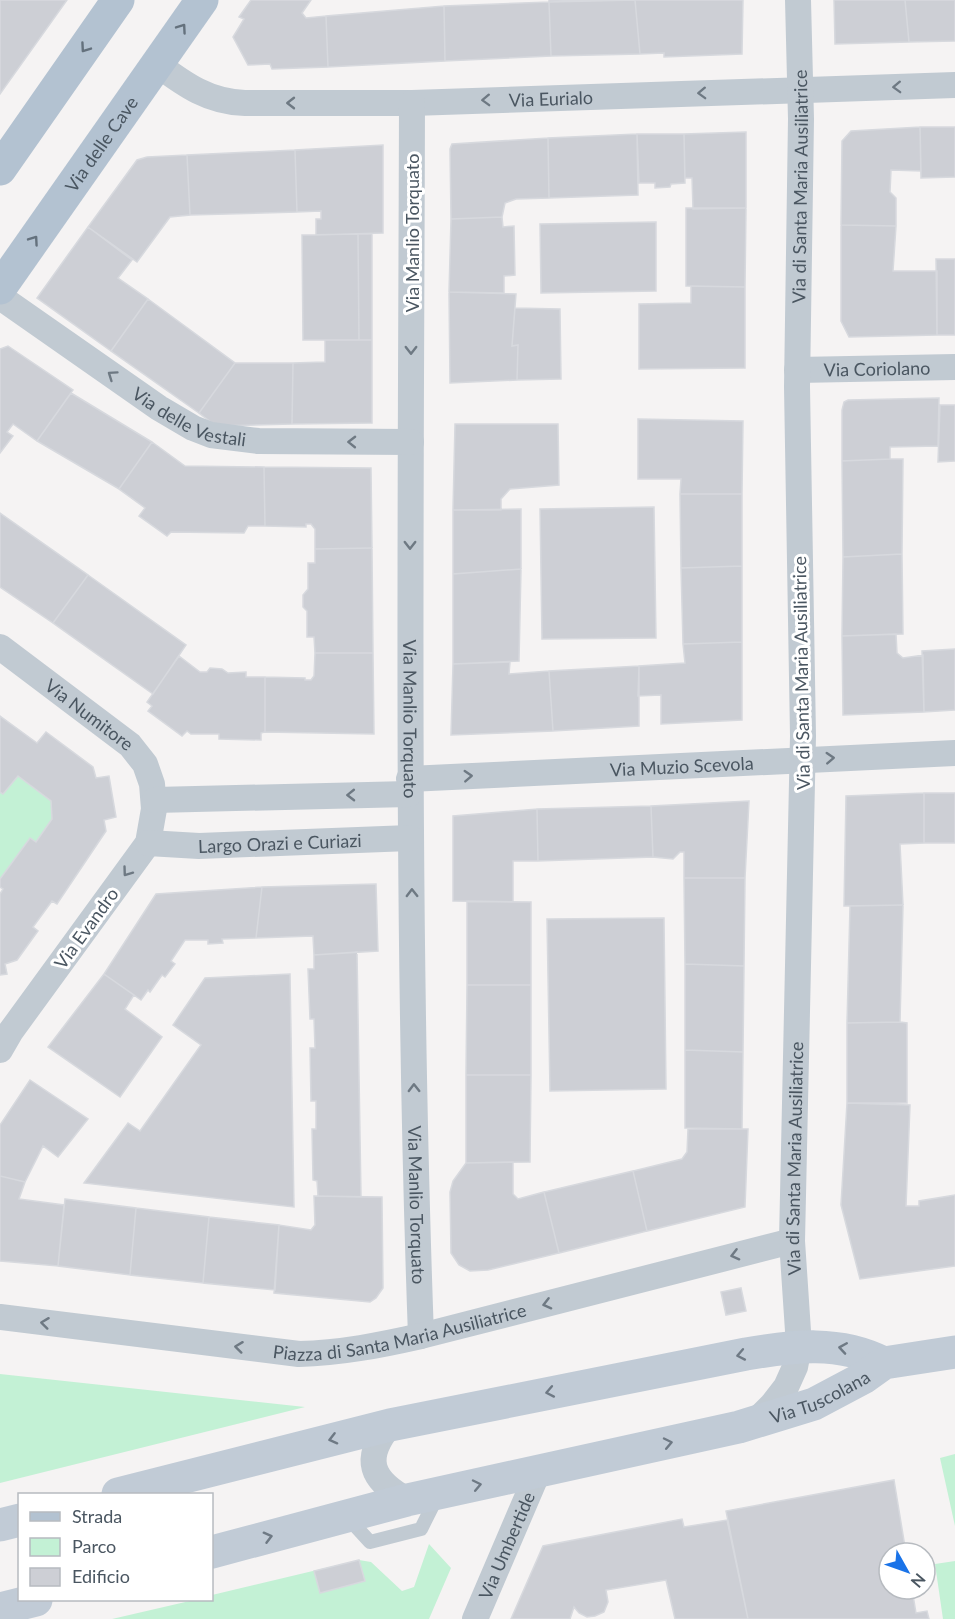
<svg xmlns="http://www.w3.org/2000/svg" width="955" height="1619" viewBox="0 0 955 1619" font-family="Lato,sans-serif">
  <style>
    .green { fill: #c3f1d5 }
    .building { fill: #cdcfd5; stroke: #d7d9de; stroke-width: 1.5 }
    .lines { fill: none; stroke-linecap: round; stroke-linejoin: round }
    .lane { stroke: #c1cad2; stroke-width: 14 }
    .street { stroke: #c1cad2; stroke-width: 26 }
    .secondary { stroke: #c1cbd6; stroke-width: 33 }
    .primary { stroke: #b3c2d1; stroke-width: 33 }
    .oneway { stroke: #64717d }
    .oneway2 { stroke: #6e7983 }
    .oneway3 { stroke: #6e7984 }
    .labels { text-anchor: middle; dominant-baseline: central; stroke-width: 6; stroke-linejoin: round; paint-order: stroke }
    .street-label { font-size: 18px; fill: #4a5661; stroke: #fff }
  </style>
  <rect width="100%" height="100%" fill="#f5f3f3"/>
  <path class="green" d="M18,776L51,801L52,819L36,842L0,879V792L3,794Z
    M0,1374L305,1407L0,1483Z
    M955,1454V1526L940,1458Z
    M429,1544L451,1568L429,1619H112L194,1600H212V1595L359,1560L371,1562L402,1591L414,1587Z
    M955,1561V1619H943L935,1564Z"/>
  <path class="building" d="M0,0H67L0,94Z
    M251,0H311L302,13L306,18L326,16L328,67L272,69L270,64L248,65L233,37L244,19L239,17Z
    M549,0H607L549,2Z
    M635,0L640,54L551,56L549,2Z
    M635,0H743L742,54L664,57V53L640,54Z
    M834,0H905L909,42L835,44Z
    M905,0H955V41L909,42Z
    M549,2L551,56L445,61L444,6Z
    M444,6L445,61L328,67L326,16Z
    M920,127L921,171L891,170L890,192L896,198V226L841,225L842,141L851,131Z
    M920,127H955V177L921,178Z
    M746,132V208L693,209L692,178H685L684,134Z
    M637,134L638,195L549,198L548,138Z
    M637,134H684L685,183L671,184L670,187L655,188V183H639Z
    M548,138L549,198L516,199L505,203L502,217L451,219L450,149L452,144Z
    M383,145V233L316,235V219H321V211L297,212L295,150Z
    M295,150L297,212L190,215L187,155Z
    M187,155L190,215L170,217L137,262L88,227L137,160L147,157Z
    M686,208H746L745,287L686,286Z
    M502,217L503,227L514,226L515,275L504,276V293L449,292L451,219Z
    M656,222V291L541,293L540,224Z
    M841,225L896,226L893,271H937V335L849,337L841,321Z
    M88,227L132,260L118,278L148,299L111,351L37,298Z
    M358,234L359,340H303L302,235Z
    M358,234H372V340H359Z
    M936,259H955V335H937Z
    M691,286L745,287V368L639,369V304L691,303Z
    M449,292L516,294L512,346L518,345L517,380L450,383Z
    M148,299L235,363L199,413L111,351Z
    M515,308L560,309L561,379L517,380L518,345L512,346Z
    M325,340H372V423L292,424L293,363L325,362Z
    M8,346L73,390L37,441L13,424L7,432L13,436L0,453V349Z
    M235,363H293L292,424L216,426L199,413Z
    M71,393L152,442L119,489L37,441Z
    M939,398L938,446L890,447V459L842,461V410L844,402L848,400Z
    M940,405H955V461L938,462Z
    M638,419L743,421L742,494H680L681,479H638Z
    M455,424H558L559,485L510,489L501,499V510H453Z
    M152,442L185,466L264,467L265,526H248L244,533L171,532L167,536L139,516L145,508L119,489Z
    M890,459H903L902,554L843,557L842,461Z
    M264,467L371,468L372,548L315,549V529L311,524H306V527L265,526Z
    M680,494H742V566L681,568Z
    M654,507L656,638L542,639L540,509Z
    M521,509V569L453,574V510Z
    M0,513L88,575L53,623L0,587Z
    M372,548L373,653H315L314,637H307V611L303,607V595L308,589V563H315V549Z
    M902,554L903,634L842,636L843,557Z
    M742,566V642L683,644L681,568Z
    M521,569L519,661L453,664V574Z
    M88,575L186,645L153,694L53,623Z
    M896,634L897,653L903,658L923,655L924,712L843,715L842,636Z
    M742,642V720L661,724V695L638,696L639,666L685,663L683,644Z
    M955,649V710L924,712L922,651Z
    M315,653H373L374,734L265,732V677L305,678V680H311L314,676Z
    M179,656L200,672H207L210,668L222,669L228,673L246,672V677H265V732L261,733V740L219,739V734H191L187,731L182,736L148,711L152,706L147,702Z
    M510,662L509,674L549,671L553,731L451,735L453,664Z
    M639,666V726L553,731L549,671Z
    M0,716L37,743L46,732L93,767L96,778L109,776L116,817L104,820L106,831L57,904L52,901L33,927L38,931L17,960L5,964L7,974L0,975V894L3,889L0,887V879L30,838L36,842L52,819L51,801L18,776L3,794L0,792Z
    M924,793H955V843H924Z
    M924,793V843L900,844L903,905L844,906L846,796Z
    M749,801L745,878H684V852H680L673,859L653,857L651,806Z
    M651,806L653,857L538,861L537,809Z
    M537,809L538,861H513V902L453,901V816Z
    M684,878H745L744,966L685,964Z
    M376,884L378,951L314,955L313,936L256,938L262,887Z
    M262,887L256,938L222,939L223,943L208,944V940H185L171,961L175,964L165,977L162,975L150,992L148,990L141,1000L104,974L156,894Z
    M467,901L531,902V985H467Z
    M903,905L900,1022L847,1023L850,906Z
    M664,918L666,1089L550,1091L547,919Z
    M357,952L361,1197L318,1196L317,1181L313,1180L312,1129H316V1101H311L310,1048H315L314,1019H310L308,969H314V955Z
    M685,964L744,966L743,1052L685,1050Z
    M104,974L134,995L125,1009L162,1037L120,1097L48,1047Z
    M290,974L294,1207L84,1183L128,1123L140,1131L201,1045L173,1025L205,978Z
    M467,985H531V1075H466Z
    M900,1022L907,1023V1103H847V1023Z
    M685,1050L743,1052L742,1129L685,1128Z
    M466,1075H531L530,1162L466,1163Z
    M30,1080L88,1119L58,1157L43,1146L25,1182L0,1176V1125Z
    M847,1103L910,1105L906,1206H919V1201L955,1195V1266L860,1279L841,1205Z
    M688,1129H748L745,1207L647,1231L633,1171L682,1159L687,1152Z
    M513,1162V1194L518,1199L544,1192L559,1253L488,1270L470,1271L459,1265L451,1253L450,1192L453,1181L466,1163Z
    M633,1171L647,1231L559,1253L544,1192Z
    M0,1176L25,1182L19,1199L64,1205L58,1266L0,1261Z
    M314,1196L382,1197L383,1288L376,1298L370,1302L274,1293L279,1225L311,1230L315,1225Z
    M65,1199L136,1208L130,1275L58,1266Z
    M136,1208L209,1217L203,1283L130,1275Z
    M209,1217L279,1225L275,1290L203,1283Z
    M741,1288L746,1311L726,1315L721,1292Z
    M894,1480L906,1553H889V1589H912L916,1613L927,1611L929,1619H748L726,1511Z
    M682,1519L684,1527L727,1520L748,1619H675L666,1580L606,1590L608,1602L604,1612L595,1616L587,1617L579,1613L574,1607L570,1619H511L543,1546Z
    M359,1560L365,1581L320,1593L314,1571Z"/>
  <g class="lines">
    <path class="lane" d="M348,1518L370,1542L421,1529L437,1497"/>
    <g class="street">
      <path id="s1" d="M157,64C185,85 209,102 245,103H412L955,85"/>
      <path id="s2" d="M412,103C411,514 406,925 421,1336"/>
      <path id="s3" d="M0,297L159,408L193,428L211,435L258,441L411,442"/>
      <path id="s4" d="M797,370L955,367"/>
      <path id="s5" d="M0,647L130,745L145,764L152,784L154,809L148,843L11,1031L0,1050"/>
      <path id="s6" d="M409,779L955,753"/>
      <path d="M155,800L409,794"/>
      <path id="s7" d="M148,843L199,846L410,838"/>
      <path id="s8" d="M0,1317L299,1354C341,1353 381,1345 421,1336L792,1241"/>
      <path id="s9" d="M755,1422L772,1405L786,1387L795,1367L799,1346L792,1241L803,736L797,387L801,119L798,0"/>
      <path d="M390,1425C362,1459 371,1480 407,1500"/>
      <path id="s10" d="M475,1619L538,1472"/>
    </g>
    <g class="secondary">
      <path d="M118,1494L390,1425L746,1354C793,1346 839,1340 884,1363"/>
      <path d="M0,1525L20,1520"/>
      <path id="s11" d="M212,1552L407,1500L739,1427L814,1404L863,1378L884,1363L955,1352"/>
      <path d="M0,1609L36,1600"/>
    </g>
    <g class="primary">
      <path d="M0,169L118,0"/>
      <path id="s12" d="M0,288L202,0"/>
    </g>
  </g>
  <defs><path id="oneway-chevron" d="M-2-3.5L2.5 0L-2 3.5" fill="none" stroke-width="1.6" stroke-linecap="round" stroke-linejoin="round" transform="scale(1.5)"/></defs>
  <g class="oneway">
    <use href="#oneway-chevron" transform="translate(182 28) rotate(-55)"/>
    <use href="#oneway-chevron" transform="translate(85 48) rotate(125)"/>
    <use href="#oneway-chevron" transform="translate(34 240) rotate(-55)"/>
  </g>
  <g class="oneway2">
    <use href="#oneway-chevron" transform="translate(897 87) rotate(178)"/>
    <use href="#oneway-chevron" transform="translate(702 93) rotate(178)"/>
    <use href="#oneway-chevron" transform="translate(486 100) rotate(178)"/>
    <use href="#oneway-chevron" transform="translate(291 103) rotate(-180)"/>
    <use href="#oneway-chevron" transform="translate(411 350) rotate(90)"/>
    <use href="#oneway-chevron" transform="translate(112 375) rotate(-145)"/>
    <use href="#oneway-chevron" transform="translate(352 442) rotate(-179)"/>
    <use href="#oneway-chevron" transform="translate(410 545) rotate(90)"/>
    <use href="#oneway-chevron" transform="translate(830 758) rotate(-3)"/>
    <use href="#oneway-chevron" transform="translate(468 776) rotate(-3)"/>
    <use href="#oneway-chevron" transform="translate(351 795) rotate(179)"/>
    <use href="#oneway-chevron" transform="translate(127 872) rotate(126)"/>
    <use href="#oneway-chevron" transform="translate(412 893) rotate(-91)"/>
    <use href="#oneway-chevron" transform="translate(414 1088) rotate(-91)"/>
    <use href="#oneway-chevron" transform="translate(735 1255) rotate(166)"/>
    <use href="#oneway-chevron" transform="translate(547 1304) rotate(166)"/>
    <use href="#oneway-chevron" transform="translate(45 1323) rotate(-173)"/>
    <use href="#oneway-chevron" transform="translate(239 1347) rotate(-173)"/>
  </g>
  <g class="oneway3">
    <use href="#oneway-chevron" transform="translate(843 1348) rotate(-171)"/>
    <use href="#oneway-chevron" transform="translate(741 1355) rotate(169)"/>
    <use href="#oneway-chevron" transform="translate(550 1392) rotate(169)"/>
    <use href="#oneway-chevron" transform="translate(333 1439) rotate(166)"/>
    <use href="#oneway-chevron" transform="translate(668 1443) rotate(-12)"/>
    <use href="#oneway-chevron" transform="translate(477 1485) rotate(-12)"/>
    <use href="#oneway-chevron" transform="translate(268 1537) rotate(-15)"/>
  </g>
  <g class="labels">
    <g class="street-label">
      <text stroke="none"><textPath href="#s1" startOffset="404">Via Eurialo</textPath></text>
      <text stroke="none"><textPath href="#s12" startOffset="176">Via delle Cave</textPath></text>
      <text stroke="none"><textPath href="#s9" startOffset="1250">Via di Santa Maria Ausiliatrice</textPath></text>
      <text transform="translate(412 233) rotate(-90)">Via Manlio Torquato</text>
      <text stroke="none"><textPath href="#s4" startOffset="80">Via Coriolano</textPath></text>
      <text stroke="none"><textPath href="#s3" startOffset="226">Via delle Vestali</textPath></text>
      <text transform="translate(801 673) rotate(-91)">Via di Santa Maria Ausiliatrice</text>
      <text stroke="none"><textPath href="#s5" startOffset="112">Via Numitore</textPath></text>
      <text stroke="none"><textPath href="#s2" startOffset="616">Via Manlio Torquato</textPath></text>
      <text stroke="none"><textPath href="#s6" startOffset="273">Via Muzio Scevola</textPath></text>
      <text stroke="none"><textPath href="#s7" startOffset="132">Largo Orazi e Curiazi</textPath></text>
      <text transform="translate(86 928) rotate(-54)">Via Evandro</text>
      <text stroke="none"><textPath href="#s9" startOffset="278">Via di Santa Maria Ausiliatrice</textPath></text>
      <text stroke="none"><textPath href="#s2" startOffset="1102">Via Manlio Torquato</textPath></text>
      <text stroke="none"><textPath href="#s8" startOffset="404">Piazza di Santa Maria Ausiliatrice</textPath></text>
      <text stroke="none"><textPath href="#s11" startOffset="628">Via Tuscolana</textPath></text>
      <text stroke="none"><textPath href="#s10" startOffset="80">Via Umbertide</textPath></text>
    </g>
  </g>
  <rect x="18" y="1493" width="195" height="108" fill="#ffffff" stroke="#b7bbc0" stroke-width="1.5"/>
  <rect x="30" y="1512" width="30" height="9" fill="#b3c2d1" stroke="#b7bbc0" stroke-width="1.5"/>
  <text x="72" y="1523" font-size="18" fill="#4a5661">Strada</text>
  <rect x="30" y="1538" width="30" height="18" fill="#c3f1d5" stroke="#b7bbc0" stroke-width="1.5"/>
  <text x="72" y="1553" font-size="18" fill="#4a5661">Parco</text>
  <rect x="30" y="1568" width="30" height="18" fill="#cdcfd5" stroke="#b7bbc0" stroke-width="1.5"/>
  <text x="72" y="1583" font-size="18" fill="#4a5661">Edificio</text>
  <g transform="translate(907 1571) rotate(130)"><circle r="28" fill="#ffffff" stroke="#b7bbc0" stroke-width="1.5"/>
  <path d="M0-4.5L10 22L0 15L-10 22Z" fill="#1a73e8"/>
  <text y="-9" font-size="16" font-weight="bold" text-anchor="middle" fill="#4a5661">N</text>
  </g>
</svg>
